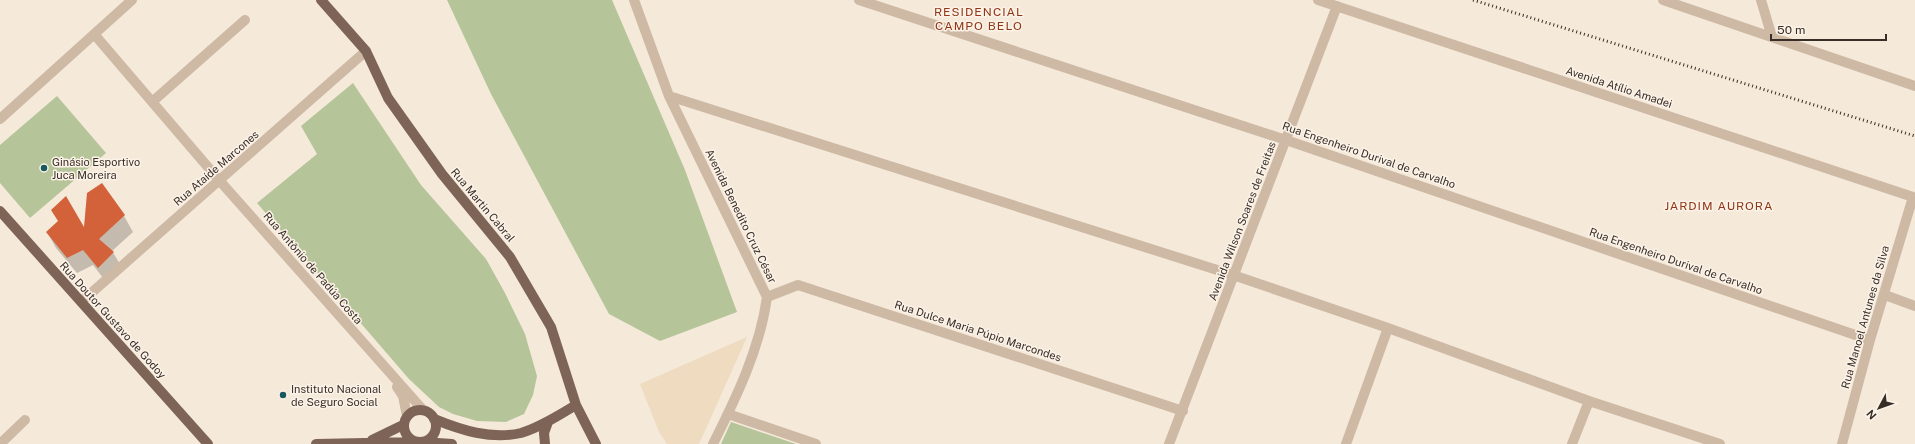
<svg xmlns="http://www.w3.org/2000/svg" width="1915" height="444" viewBox="0 0 1915 444" font-family="'Public Sans',sans-serif">
  <style>
    .green { fill: #b5c599 }
    .plaza { fill: #eedbc0 }
    .shadow { fill: #0003 }
    .building { fill: #d3623a }
    .lines { fill: none; stroke-linecap: round; stroke-linejoin: round }
    .minor { stroke: #ceb9a5; stroke-width: 10 }
    .major { stroke: #7d6456; stroke-width: 10 }
    .rail { stroke: #392d27; stroke-width: 3; stroke-dasharray: 1 3; stroke-linecap: butt }
    .poi-dot { fill: #18595f; stroke: #fcf3e8; stroke-width: 1.5 }
    .labels { text-anchor: middle; dominant-baseline: central; stroke-width: 3; stroke-linejoin: round; paint-order: stroke }
    .street-label { font-size: 11px; fill: #392d27; stroke: #fcf3e8 }
    .poi-label { font-size: 11px; fill: #392d27; stroke: #fcf3e8; text-anchor: start }
    .neighbourhood-label { font-size: 12px; letter-spacing: 1px; fill: #913717; stroke: #fcf3e8 }
  </style>
  <rect width="100%" height="100%" fill="#f5e9da"/>
  <path class="green" d="M447,0H612L685,170L737,312L660,341L609,314L491,94Z
    M353,83L421,185L486,259L505,293L525,334L537,376L533,395L524,414L506,422L477,421L453,414L439,407L409,379L257,203L317,154L301,126Z
    M57,96L106,153L30,218L0,183V145Z
    M731,422L796,444H721Z"/>
  <path class="plaza" d="M747,337L699,444H667L659,432L640,384Z"/>
  <path class="shadow" d="M124,216L133,232L112,251L123,269L107,283L93,265L77,273L56,248L47,232L59,221L85,230Z"/>
  <path class="building" d="M102,183L125,215L99,239L114,252L98,268L83,250L67,258L46,232L58,221L51,210L66,196L84,227L87,193Z"/>
  <g class="lines">
    <path class="minor" d="M634,0L669,96L767,297C760,349 736,398 713,444
      M859,0L1286,140L1870,340
      M1318,0L1913,197L1870,340L1842,444
      M1663,0L1915,86
      M1761,0L1772,37
      M94,34L219,180L423,410
      M669,96L1233,275L1388,328L1589,401L1720,444
      M152,102L245,20
      M0,119L132,0
      M1885,295L1915,306
      M767,297L798,285L1183,411
      M81,302L366,51
      M397,387L403,396L407,416
      M728,414L816,444
      M0,444L25,420
      M1169,444L1337,6
      M1346,444L1388,328
      M1572,444L1589,401"/>
    <path class="major" d="M321,0L366,51L388,98L442,174L510,257L551,327L576,405L596,444
      M0,211L208,444
      M404 426a16 16 0 1 1 32 0a16 16 0 1 1-32 0Z
      M434,419C461,430 491,440 521,433C541,427 559,415 576,405
      M372,440L403,425
      M423,442L452,444
      M316,444L415,442
      M545,444L544,433L548,422"/>
    <path class="rail" d="M1473,0L1915,136"/>
  </g>
  <g class="poi-dot">
    <circle cx="44" cy="168" r="4"/>
    <circle cx="283" cy="395" r="4"/>
  </g>
  <g class="labels">
    <g class="street-label">
      <text transform="translate(1619 87) rotate(18)">Avenida Atílio Amadei</text>
      <text transform="translate(1369 155) rotate(19)">Rua Engenheiro Durival de Carvalho</text>
      <text transform="translate(216 168) rotate(-41)">Rua Ataíde Marcones</text>
      <text transform="translate(483 205) rotate(50)">Rua Martin Cabral</text>
      <text transform="translate(741 216) rotate(64)">Avenida Benedito Cruz César</text>
      <text transform="translate(1242 221) rotate(-69)">Avenida Wilson Soares de Freitas</text>
      <text transform="translate(1676 261) rotate(19)">Rua Engenheiro Durival de Carvalho</text>
      <text transform="translate(313 268) rotate(49)">Rua Antônio de Padúa Costa</text>
      <text transform="translate(1865 317) rotate(-74)">Rua Manoel Antunes da Silva</text>
      <text transform="translate(113 320) rotate(48)">Rua Doutor Gustavo de Godoy</text>
      <text transform="translate(978 331) rotate(18)">Rua Dulce Maria Púpio Marcondes</text>
    </g>
    <g class="poi-label">
      <text x="52" y="162">Ginásio Esportivo<tspan x="52" dy="13">Juca Moreira</tspan></text>
      <text x="291" y="389">Instituto Nacional<tspan x="291" dy="13">de Seguro Social</tspan></text>
    </g>
    <g class="neighbourhood-label">
      <text x="979" y="12">RESIDENCIAL<tspan x="979" dy="14">CAMPO BELO</tspan></text>
      <text x="1719" y="206">JARDIM AURORA</text>
    </g>
  </g>
  <g transform="translate(1879 408) rotate(229)" stroke="#fcf3e8" stroke-width="3" paint-order="stroke">
  <path d="M0-3L7 15L0 10L-7 15Z" fill="#392d27"/>
  <text y="-6" font-size="11" font-weight="bold" text-anchor="middle" fill="#392d27">N</text>
  </g>
  <path d="M1771 34v6h115v-6" fill="none" stroke="#392d27" stroke-width="2"/>
  <text x="1777" y="34" font-size="12" fill="#392d27" stroke="#fcf3e8" stroke-width="3" paint-order="stroke">50 m</text>
</svg>
